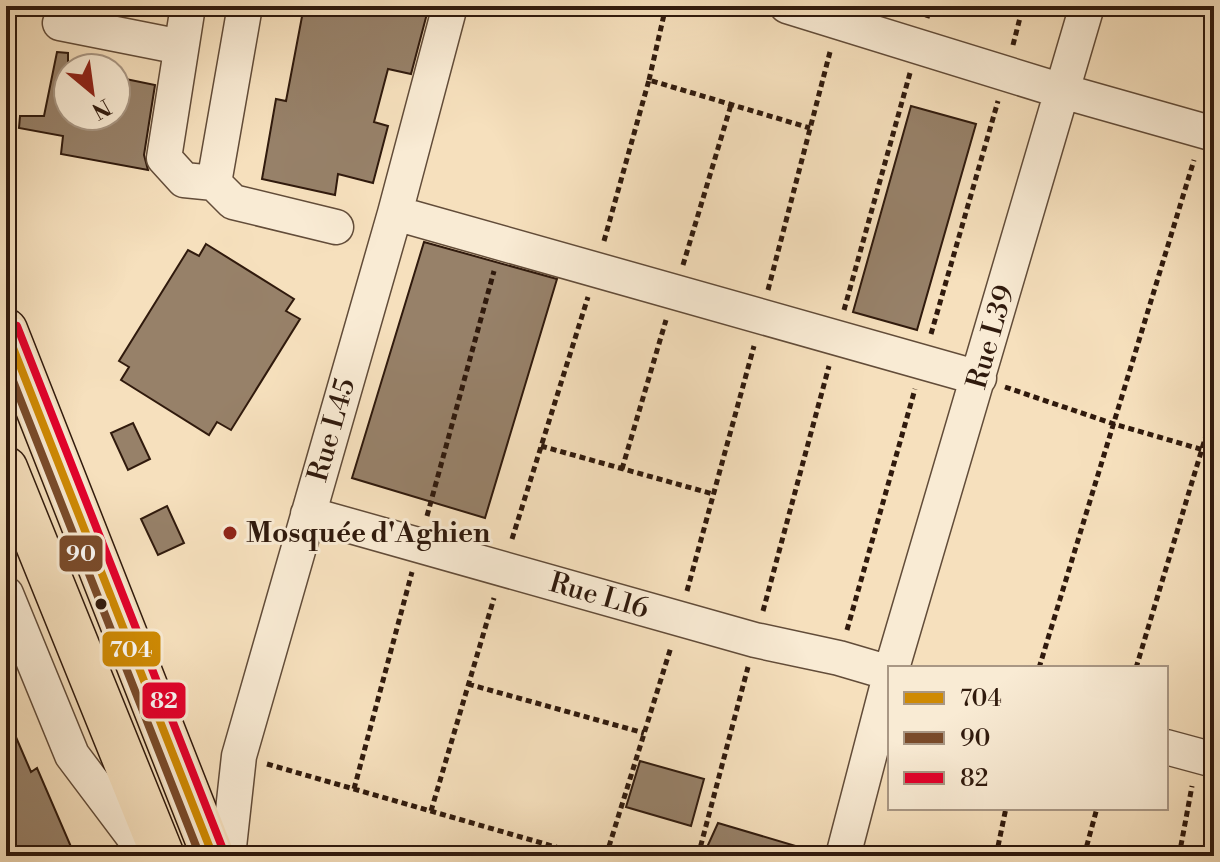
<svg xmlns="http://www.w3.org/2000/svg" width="1220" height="862" viewBox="0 0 1220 862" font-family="'Libre Bodoni',serif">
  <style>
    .building { fill: #978169; stroke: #301a0d; stroke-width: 2 }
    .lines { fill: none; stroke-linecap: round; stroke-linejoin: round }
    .minor-casing { stroke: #624c39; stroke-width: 37 }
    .major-casing { stroke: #301a0d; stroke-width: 45 }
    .path { stroke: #301a0d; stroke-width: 5; stroke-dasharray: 6 4; stroke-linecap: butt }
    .minor { stroke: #f9ebd4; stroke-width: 34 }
    .major { stroke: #f6e0bd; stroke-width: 42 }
    .bus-1-casing { stroke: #f9ebd4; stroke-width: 14 }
    .bus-2-casing { stroke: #f9ebd4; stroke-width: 14 }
    .bus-3-casing { stroke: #f9ebd4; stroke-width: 14 }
    .bus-1 { stroke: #cf8a03; stroke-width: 8 }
    .bus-2 { stroke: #7a4b2a; stroke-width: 8 }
    .bus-3 { stroke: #e4002b; stroke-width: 8 }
    .poi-dot { fill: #8f2418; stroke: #f9ebd4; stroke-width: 3 }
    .bus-dot { fill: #301a0d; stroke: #f9ebd4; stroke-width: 3 }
    .labels { text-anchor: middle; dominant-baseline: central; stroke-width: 6; stroke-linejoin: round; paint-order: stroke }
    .street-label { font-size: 28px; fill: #301a0d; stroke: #f9ebd4 }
    .poi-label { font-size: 28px; font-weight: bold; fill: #301a0d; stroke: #f9ebd4; text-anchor: start }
    .line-badge { stroke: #f9ebd4; stroke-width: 3 }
    .badge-label { font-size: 22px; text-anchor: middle; font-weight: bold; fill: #fff }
  </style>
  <rect width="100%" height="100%" fill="#f6e0bd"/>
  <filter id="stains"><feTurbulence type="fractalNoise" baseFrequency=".0025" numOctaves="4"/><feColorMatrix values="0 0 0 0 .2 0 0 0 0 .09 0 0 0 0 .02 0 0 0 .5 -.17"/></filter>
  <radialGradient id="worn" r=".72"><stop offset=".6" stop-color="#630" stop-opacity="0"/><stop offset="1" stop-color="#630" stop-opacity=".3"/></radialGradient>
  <path class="building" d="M304,6H429L411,74L388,69L374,122L388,126L373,183L338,174L335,195L262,179L276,99L286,101Z
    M57,52L68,53V116H116V77L155,85L144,155L148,170L61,154L63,136L19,128L20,116H44Z
    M911,106L976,124L917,330L853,312Z
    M424,242L557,279L485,518L352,478Z
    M206,244L294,299L286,311L300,319L231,430L217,422L209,435L121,380L129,367L119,361L188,250L199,256Z
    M133,423L150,459L128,470L111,433Z
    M167,506L184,543L158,555L141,519Z
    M6,714L31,772L37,768L75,856H6Z
    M640,761L704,779L691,826L626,807Z
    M718,823L809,850L808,856H703Z"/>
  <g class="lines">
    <defs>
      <path id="minor" d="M188,6L164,158L184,180L214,183
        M245,6L214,183L233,202L336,227
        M787,6L1062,91L1214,134
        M60,23L181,47
        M395,213L979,378
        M308,514L755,640L839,658L890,673
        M6,594L72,755L148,856
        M892,668L1087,6
        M1166,747L1214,760
        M228,856L239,756L395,213L450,6
        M843,856L890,676"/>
      <path id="major" d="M6,330L213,856
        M6,468L163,856"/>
    </defs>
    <use href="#minor" class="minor-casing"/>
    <use href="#major" class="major-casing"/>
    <path class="path" d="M927,18L931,6
      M1013,45L1023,6
      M649,80L666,6
      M604,241L649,80L810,128
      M683,265L731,105
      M768,290L830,52
      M844,310L910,73
      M931,334L998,101
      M1005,387L1114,424L1214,453
      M541,446L713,494
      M622,469L666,320
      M427,516L494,271
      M512,539L588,297
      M687,591L754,346
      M763,611L829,366
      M847,630L915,389
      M1039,668L1194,160
      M1136,668L1214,409
      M468,684L644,733
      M1206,726L1214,700
      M267,764L587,856
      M354,789L412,572
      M431,811L494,598
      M606,856L671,647
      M698,856L748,667
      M996,856L1006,808
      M1084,856L1097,808
      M1179,856L1192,786"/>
    <use href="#minor" class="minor"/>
    <use href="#major" class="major"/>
    <defs>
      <path id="bus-1" d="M6,330L213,856"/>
      <path id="bus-2" d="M6,363L200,856"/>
      <path id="bus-3" d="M17,326L224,852"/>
    </defs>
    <use href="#bus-1" class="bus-1-casing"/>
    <use href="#bus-2" class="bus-2-casing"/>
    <use href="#bus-3" class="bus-3-casing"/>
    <use href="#bus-1" class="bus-1"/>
    <use href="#bus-2" class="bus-2"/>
    <use href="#bus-3" class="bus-3"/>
  </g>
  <circle class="poi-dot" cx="230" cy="533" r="8"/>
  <circle class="bus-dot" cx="101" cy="604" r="7"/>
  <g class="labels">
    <g class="street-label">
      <text transform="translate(991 337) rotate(-74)">Rue L39</text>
      <text transform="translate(332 430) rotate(-74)">Rue L45</text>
      <text transform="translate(599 596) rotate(16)">Rue L16</text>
    </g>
    <g class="poi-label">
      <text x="246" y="533">Mosquée d'Aghien</text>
    </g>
  </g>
  <g class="line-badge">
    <rect x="58" y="534" width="46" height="39" rx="8" fill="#7a4b2a"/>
    <rect x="101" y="630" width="61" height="38" rx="8" fill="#cf8a03"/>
    <rect x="141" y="681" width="46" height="39" rx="8" fill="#e4002b"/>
  </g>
  <g class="badge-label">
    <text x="81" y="561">90</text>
    <text x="131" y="657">704</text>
    <text x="164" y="708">82</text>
  </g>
  <rect width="1220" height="862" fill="none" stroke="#f6e0bd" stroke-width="32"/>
  <rect x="8" y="8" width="1204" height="846" fill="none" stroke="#301a0d" stroke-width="4"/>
  <rect x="16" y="16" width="1188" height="830" fill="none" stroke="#301a0d" stroke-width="2"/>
  <rect x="888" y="666" width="280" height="144" fill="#f9ebd4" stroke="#a99784" stroke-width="2"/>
  <rect x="904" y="692" width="40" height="12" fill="#cf8a03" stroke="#a99784" stroke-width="2"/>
  <text x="960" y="706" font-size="24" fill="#301a0d">704</text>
  <rect x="904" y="732" width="40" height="12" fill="#7a4b2a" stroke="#a99784" stroke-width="2"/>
  <text x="960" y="746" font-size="24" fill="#301a0d">90</text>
  <rect x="904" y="772" width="40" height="12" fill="#e4002b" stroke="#a99784" stroke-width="2"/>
  <text x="960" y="786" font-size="24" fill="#301a0d">82</text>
  <g transform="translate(92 92) rotate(151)"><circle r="38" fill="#f9ebd4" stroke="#a99784" stroke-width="2"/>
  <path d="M0-6L14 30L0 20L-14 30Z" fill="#8f2418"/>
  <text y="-12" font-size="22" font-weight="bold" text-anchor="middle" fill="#301a0d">N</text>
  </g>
  <rect width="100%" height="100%" filter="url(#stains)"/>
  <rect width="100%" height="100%" fill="url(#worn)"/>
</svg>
